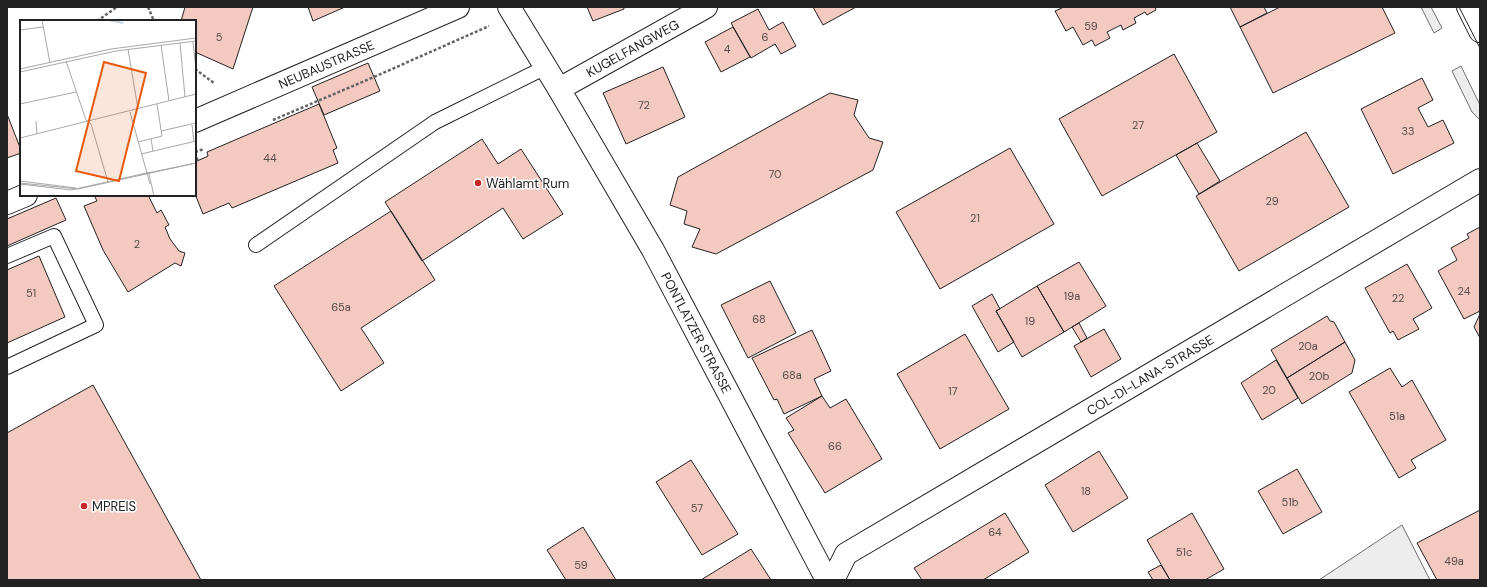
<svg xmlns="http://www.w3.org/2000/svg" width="1487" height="587" viewBox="0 0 1487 587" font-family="'DM Sans',sans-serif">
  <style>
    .parking { fill: #ededed; stroke: #6f6f6f }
    .building { fill: #f3c9c0; stroke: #222 }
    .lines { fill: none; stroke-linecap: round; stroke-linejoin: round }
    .lane-casing { stroke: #222; stroke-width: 16 }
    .street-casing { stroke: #222; stroke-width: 24 }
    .secondary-casing { stroke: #222; stroke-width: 24 }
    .path { stroke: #646464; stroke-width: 2.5; stroke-dasharray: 3 2; stroke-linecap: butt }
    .lane { stroke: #fff; stroke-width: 14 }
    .street { stroke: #fff; stroke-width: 22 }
    .secondary { stroke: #fff; stroke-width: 22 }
    .tram { stroke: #222; stroke-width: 1 }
    .poi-dot { fill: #c62828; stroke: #fff; stroke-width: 1.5 }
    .labels { text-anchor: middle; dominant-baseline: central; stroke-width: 3; stroke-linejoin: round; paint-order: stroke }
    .number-label { font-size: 11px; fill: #564c4a }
    .street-label { font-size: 13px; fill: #222; stroke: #fff }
    .poi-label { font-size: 13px; fill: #222; stroke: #fff; text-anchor: start }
    .inset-river { fill: none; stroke: #c7d3dd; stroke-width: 2 }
    .inset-road { fill: none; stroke: #a7a7a7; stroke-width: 1 }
    .view { fill: #e8590c; fill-opacity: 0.15; stroke: #e8590c; stroke-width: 2 }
    .inset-edge { fill: none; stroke: #222; stroke-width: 2 }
  </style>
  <rect width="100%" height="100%" fill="#fff"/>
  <path class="parking" d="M1421,7H1431L1442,28L1434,33Z
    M1461,66L1480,105V120L1472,112L1452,71Z
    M1402,525L1430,580H1319Z"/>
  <path class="building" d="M185,7H253L233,69L195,52V21H181Z
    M308,7H345L313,21Z
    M587,7H624V9L593,21Z
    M813,7H856L823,25Z
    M1061,7H1155L1156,10L1147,15L1145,12L1134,18L1136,23L1123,30L1121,25L1107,32L1110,38L1095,46L1092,40L1083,45L1073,27L1066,31L1055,11L1062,8Z
    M1230,7H1264L1267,13L1240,27Z
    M1280,7H1382L1395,33L1273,93L1240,27Z
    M758,9L769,30L783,22L796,46L781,54L775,44L751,58L731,23Z
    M733,27L750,57L721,72L705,42Z
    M1174,54L1217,132L1102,196L1059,119Z
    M368,63L380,91L324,115L312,87Z
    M663,67L685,117L626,144L603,93Z
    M1422,78L1433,100L1418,108L1428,127L1443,120L1454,143L1393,174L1361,109Z
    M830,93L858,100L854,115L869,138L883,142L873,170L716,254L692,247L700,229L684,224L687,211L670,205L678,177Z
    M319,104L337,148L333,150L338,163L232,208L229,203L203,214L195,194V162L208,156L207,152Z
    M7,114L21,150V153L7,158Z
    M1306,132L1349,207L1239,271L1196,196Z
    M482,139L498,164L521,149L563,214L523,239L503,208L422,261L385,202Z
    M1197,143L1220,181L1199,194L1176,155Z
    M1010,148L1054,224L940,289L896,212Z
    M100,195H148L157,213L161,210L169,225L165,227L170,239L179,251L185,253L181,266L175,263L128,292L103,250L84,206L97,201L95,197Z
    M56,198L66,220L7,246V219Z
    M391,211L435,280L361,328L384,363L341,391L274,286Z
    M1480,227V311L1464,319L1438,271L1457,260L1451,248L1469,238L1467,234Z
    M39,256L65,317L7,343V270Z
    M1079,262L1106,306L1064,332L1037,286Z
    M1407,264L1432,308L1413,319L1419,329L1398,340L1393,331L1390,333L1365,288Z
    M770,281L796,333L748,358L721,305Z
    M1037,286L1064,332L1022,357L996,311Z
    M992,294L1000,309L996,311L1014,342L998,352L972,306Z
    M1480,314V338L1474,327Z
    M1327,316L1330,321L1334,322L1345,342L1287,378L1271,350Z
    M1079,323L1087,338L1081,342L1072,327Z
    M1104,329L1121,359L1091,377L1074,346Z
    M812,330L831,371L814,379L822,396L784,414L777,399L774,400L752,358Z
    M965,334L1009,409L940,449L897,374Z
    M1345,342L1355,360L1352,373L1302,404L1287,378Z
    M1276,360L1298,398L1262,420L1241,383Z
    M1390,368L1402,387L1412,380L1446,440L1411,460L1416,468L1399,478L1349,392Z
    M93,385L201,580H7V433Z
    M822,396L830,408L846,399L882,459L825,493L788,433L794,430L786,418Z
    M1099,451L1128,498L1073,532L1045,485Z
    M691,460L738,534L702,555L656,482Z
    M1297,469L1322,512L1283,534L1258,491Z
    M1480,510V580H1437L1417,543Z
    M1005,513L1029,552L983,580H922L914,568Z
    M1192,513L1224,569L1205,580H1170L1147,540Z
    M583,527L616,580H566L547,550Z
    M751,549L771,580H701Z
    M1161,565L1170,580H1153L1148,572Z"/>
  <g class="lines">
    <defs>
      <path id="lane" d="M256,245L435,122L546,67
        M7,256L54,236L96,325L7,367"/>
      <g id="street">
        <path id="s1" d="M509,7L559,89L653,250L827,580"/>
        <path id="s2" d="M559,89L706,7"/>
        <path id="s3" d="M195,121L458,7"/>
        <path d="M7,203L26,195"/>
        <path id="s4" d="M833,580L846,554L1480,180"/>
      </g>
      <path id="secondary" d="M1468,7L1480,31"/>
    </defs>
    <use href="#lane" class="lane-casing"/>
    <use href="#street" class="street-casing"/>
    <use href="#secondary" class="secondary-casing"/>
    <path class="path" d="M148,7L154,21
      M97,21L117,7
      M195,69L214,83
      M273,120L374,77L489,26
      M195,152L204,149
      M195,153L198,161"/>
    <use href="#lane" class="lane"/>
    <use href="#street" class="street"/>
    <use href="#secondary" class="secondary"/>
    <path class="tram" d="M1459,7L1480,48
      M1479,7L1480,8"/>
  </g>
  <g class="poi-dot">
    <circle cx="478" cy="183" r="4"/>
    <circle cx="84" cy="506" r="4"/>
  </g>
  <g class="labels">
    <g class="number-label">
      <text x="1091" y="26">59</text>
      <text x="219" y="37">5</text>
      <text x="765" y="37">6</text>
      <text x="727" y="49">4</text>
      <text x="644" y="105">72</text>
      <text x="1138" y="125">27</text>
      <text x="1408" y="131">33</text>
      <text x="270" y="158">44</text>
      <text x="775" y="174">70</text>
      <text x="1272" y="201">29</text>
      <text x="975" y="218">21</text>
      <text x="137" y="244">2</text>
      <text x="1464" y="291">24</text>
      <text x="31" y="293">51</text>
      <text x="1072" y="296">19a</text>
      <text x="1398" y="298">22</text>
      <text x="341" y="307">65a</text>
      <text x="759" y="319">68</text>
      <text x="1030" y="321">19</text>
      <text x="1308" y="346">20a</text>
      <text x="792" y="375">68a</text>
      <text x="1319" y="376">20b</text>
      <text x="1269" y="390">20</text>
      <text x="953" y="391">17</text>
      <text x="1397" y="416">51a</text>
      <text x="835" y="446">66</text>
      <text x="1086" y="491">18</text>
      <text x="1290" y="502">51b</text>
      <text x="697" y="508">57</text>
      <text x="995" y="532">64</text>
      <text x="1184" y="552">51c</text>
      <text x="1454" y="561">49a</text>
      <text x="581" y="565">59</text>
    </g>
    <g class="street-label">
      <text stroke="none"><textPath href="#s2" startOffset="84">KUGELFANGWEG</textPath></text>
      <text stroke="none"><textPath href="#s3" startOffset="143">NEUBAUSTRASSE</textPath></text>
      <text stroke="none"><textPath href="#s1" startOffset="376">PONTLATZER STRASSE</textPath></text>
      <text stroke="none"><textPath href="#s4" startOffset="382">COL-DI-LANA-STRASSE</textPath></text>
    </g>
    <g class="poi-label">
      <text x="486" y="183">Wählamt Rum</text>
      <text x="92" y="506">MPREIS</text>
    </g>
  </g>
  <g transform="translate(20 20)">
    <rect width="176" height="176" fill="#fff"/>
    <path class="inset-river" d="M88,0L103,3"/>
    <path class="inset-road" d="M22,0L30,43M0,10L23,7M173,22L176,49M160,23L165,77M141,25L149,81M108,29L118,89M46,41L66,100L71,104L88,162M0,49L91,29L176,18M0,52L96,31L176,21M0,84L56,72M110,92L130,164M16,101L17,114M172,105L174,122M141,111L176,103M0,118L176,74M131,119L133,131M118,122L142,116L137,84M121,134L176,121M129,154L134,176M118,155L176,143M0,161L56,168M0,163L58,169L176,143M0,164L51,170L131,152"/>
    <path class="view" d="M84,42L126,53L99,161L56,151Z"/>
    <rect width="176" height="176" class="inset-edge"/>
  </g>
  <rect width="1487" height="587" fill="none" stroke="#222222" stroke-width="16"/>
</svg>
